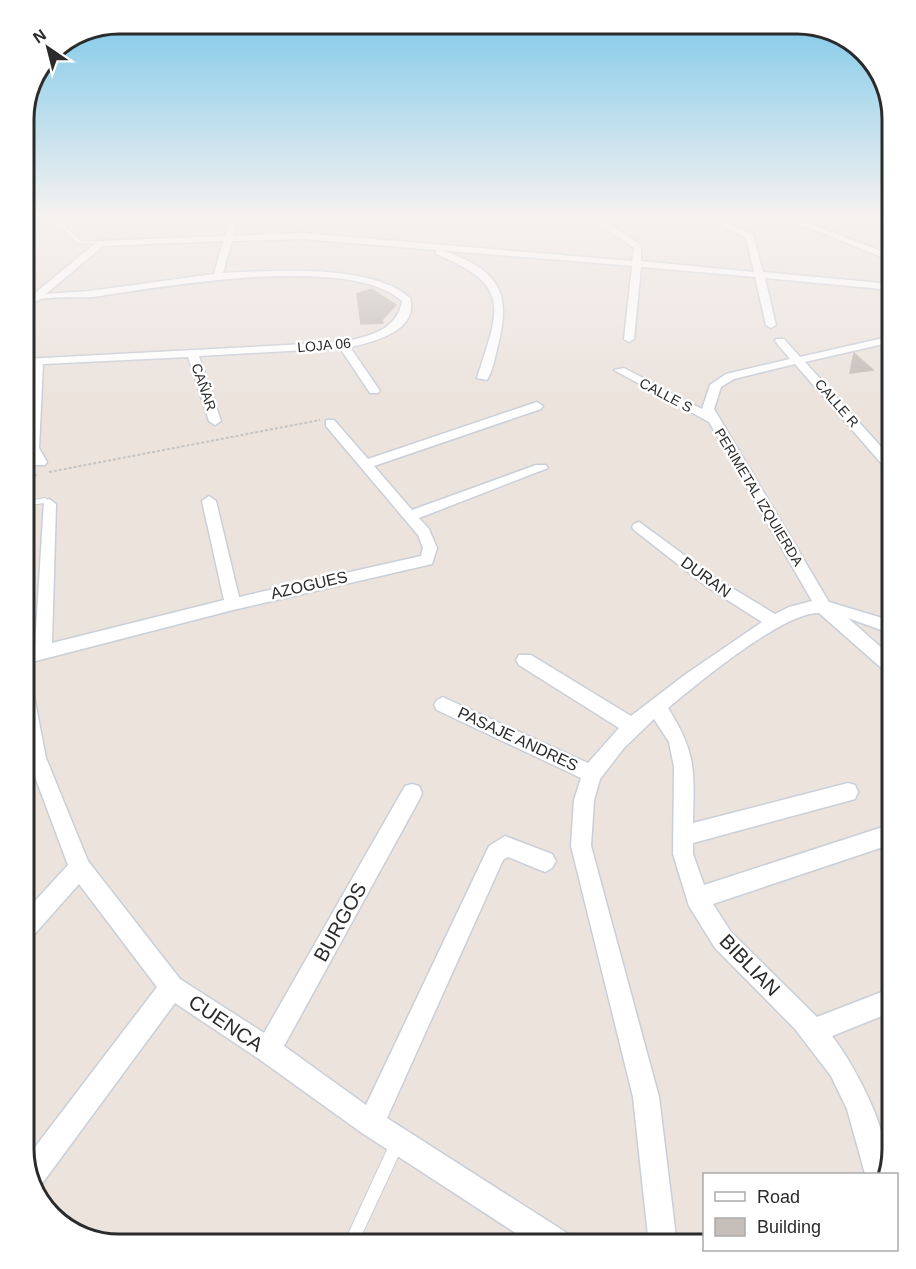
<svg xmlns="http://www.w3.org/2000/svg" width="916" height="1269" viewBox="0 0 916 1269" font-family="Arial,sans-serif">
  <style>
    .building { fill: #c5beb9; stroke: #c8beb7; stroke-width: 1.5 }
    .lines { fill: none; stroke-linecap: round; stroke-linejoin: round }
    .service-casing { stroke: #c9cfd8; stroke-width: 2 }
    .minor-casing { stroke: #c9cfd8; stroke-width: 3 }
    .path { stroke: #c4c4c4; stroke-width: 2; stroke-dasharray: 3 2; stroke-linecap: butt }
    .service { fill: #fff; fill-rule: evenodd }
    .minor { fill: #fff; fill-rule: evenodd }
    .labels { text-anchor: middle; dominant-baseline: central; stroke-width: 5; stroke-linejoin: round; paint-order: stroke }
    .far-street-label { font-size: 14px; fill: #2b2b2b; stroke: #fff }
    .street-label { font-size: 16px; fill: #2b2b2b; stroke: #fff }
    .near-street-label { font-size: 20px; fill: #2b2b2b; stroke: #fff }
    .rim { fill: none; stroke: #2b2b2b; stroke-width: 3 }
  </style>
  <rect width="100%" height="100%" fill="#ece3dd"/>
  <path class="building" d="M371,289L396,305L382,320L383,323L361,324L357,294Z
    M854,353L873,370L850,373Z"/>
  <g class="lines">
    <defs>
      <path id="service" d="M51,217H55L81,241L101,242L103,243L101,244L78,243Z
        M45,498L51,502V506H47L44,503L24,506V502Z
        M397,1137L402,1139L404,1144L357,1245H343L392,1139Z"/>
      <path id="minor" d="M230,217H238L233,236L303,233L632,261L634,248L589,217H599L641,245V261L754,272L746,238L706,217H716L753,235L763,272L892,284V290L765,278L776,325L771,328L766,325L755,277L641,267L634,339L629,342L624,339L632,266L303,239L232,241L223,273C274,271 371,263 410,298C419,331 373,342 350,347L380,391L378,393H370L340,348L199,356L221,421L215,425L209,421L188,357L43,364L39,448L47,462L45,465H35L27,448L32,365H24V359L343,342C369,336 397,331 402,301C349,253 162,287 93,297C81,298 47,296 39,300C33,302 30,308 24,310L28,294L35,293L98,241L225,236ZM223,241L214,274L89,291L46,294L103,246Z
        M781,217H792L892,255V261Z
        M436,250C445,249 457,256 466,260C506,279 508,306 498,345C495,357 493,370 487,380L477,378C499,308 513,286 436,254Z
        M892,336V342L805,362L892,459V471L887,470L795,364L734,379L721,387L714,409L829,602L892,621V634L848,618L892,657V674L886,672L819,613C783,612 697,684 668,708C697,754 694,771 693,823L848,783L855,785L858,792L855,799L848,801L693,843V854L704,885L892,824V844L713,904L731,932L817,1017L892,988V1012L832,1036C854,1064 895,1139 885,1174H865L847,1109L831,1076L795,1029L715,948L689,906L673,854L674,767L669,742L654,719L624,748L600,779L594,800L591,846L659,1097L677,1245H649L633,1097L571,846L574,800L581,778L437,710L434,705L437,700L443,697L449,700L588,763L619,728L519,665L516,660L519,655H531L631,716L686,674L762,622L707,587L634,530L632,527L634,524L639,522L717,579L775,614L789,607L812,601L709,422L614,370L624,368L702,409L710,385L726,374L790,359L775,341L776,339H784L800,357Z
        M537,402L543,406L541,409L374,466L412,510L536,465H546L548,468L419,518L429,529L437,548L432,564L233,610L24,664V650L35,647L44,501L49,499L56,504L52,643L224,600L202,501L209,496L216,501L239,597L421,556L423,548L418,535L326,426V420H334L368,459Z
        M24,684L30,686L33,691L46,758L88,861L180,979L264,1033L405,786L412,784L419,786L422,793L419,800L284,1046L366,1105L489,846L505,836L552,854L556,861L552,868L545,872L508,857L503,860L387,1118L570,1235L574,1245H534L362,1133L259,1059L175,1003L41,1185L34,1187L26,1159L157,987L79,884L32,937L24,940V913L68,865L28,758L24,739Z"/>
    </defs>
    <use href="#service" class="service-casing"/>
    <use href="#minor" class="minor-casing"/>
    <path class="path" d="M49,472L320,420
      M24,478L37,475"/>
    <use href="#service" class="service"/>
    <use href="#minor" class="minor"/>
  </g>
  <linearGradient id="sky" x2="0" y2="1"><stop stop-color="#79c7e9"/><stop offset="0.55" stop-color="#f6f2f0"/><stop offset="1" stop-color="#f6f2f0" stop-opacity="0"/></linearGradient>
  <rect width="916" height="395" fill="url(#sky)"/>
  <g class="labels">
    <g class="far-street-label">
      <text transform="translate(324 345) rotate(-5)">LOJA 06</text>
      <text transform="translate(204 387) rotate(71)">CAÑAR</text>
      <text transform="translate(666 395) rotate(28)">CALLE S</text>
      <text transform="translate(837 403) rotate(49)">CALLE R</text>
      <text transform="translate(759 497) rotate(59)">PERIMETAL IZQUIERDA</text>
    </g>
    <g class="street-label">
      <text transform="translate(706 577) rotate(36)">DURAN</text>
      <text transform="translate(309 585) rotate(-13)">AZOGUES</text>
      <text transform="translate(518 739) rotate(25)">PASAJE ANDRES</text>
    </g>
    <g class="near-street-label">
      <text transform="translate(340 922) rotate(-61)">BURGOS</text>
      <text transform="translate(750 965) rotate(46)">BIBLIAN</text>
      <text transform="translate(226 1023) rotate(34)">CUENCA</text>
    </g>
  </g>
  <path d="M0 0H916V1269H0ZM119 34H797A85 85 0 0 1 882 119V1149A85 85 0 0 1 797 1234H119A85 85 0 0 1 34 1149V119A85 85 0 0 1 119 34Z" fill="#fff" fill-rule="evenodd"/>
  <path class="rim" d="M119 34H797A85 85 0 0 1 882 119V1149A85 85 0 0 1 797 1234H119A85 85 0 0 1 34 1149V119A85 85 0 0 1 119 34Z"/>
  <rect x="703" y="1173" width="195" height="78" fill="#ffffff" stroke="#aaaaaa" stroke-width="1.5"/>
  <rect x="715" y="1192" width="30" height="9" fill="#ffffff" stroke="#aaaaaa" stroke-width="1.5"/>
  <text x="757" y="1203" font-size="18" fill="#2b2b2b">Road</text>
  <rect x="715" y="1218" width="30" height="18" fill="#c5beb9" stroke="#aaaaaa" stroke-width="1.5"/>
  <text x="757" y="1233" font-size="18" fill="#2b2b2b">Building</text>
  <g transform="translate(48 48) rotate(325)" stroke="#ffffff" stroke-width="4.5" paint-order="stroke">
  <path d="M0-4.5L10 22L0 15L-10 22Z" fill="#2b2b2b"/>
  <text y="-9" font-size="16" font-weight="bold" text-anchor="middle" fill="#2b2b2b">N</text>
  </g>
</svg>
